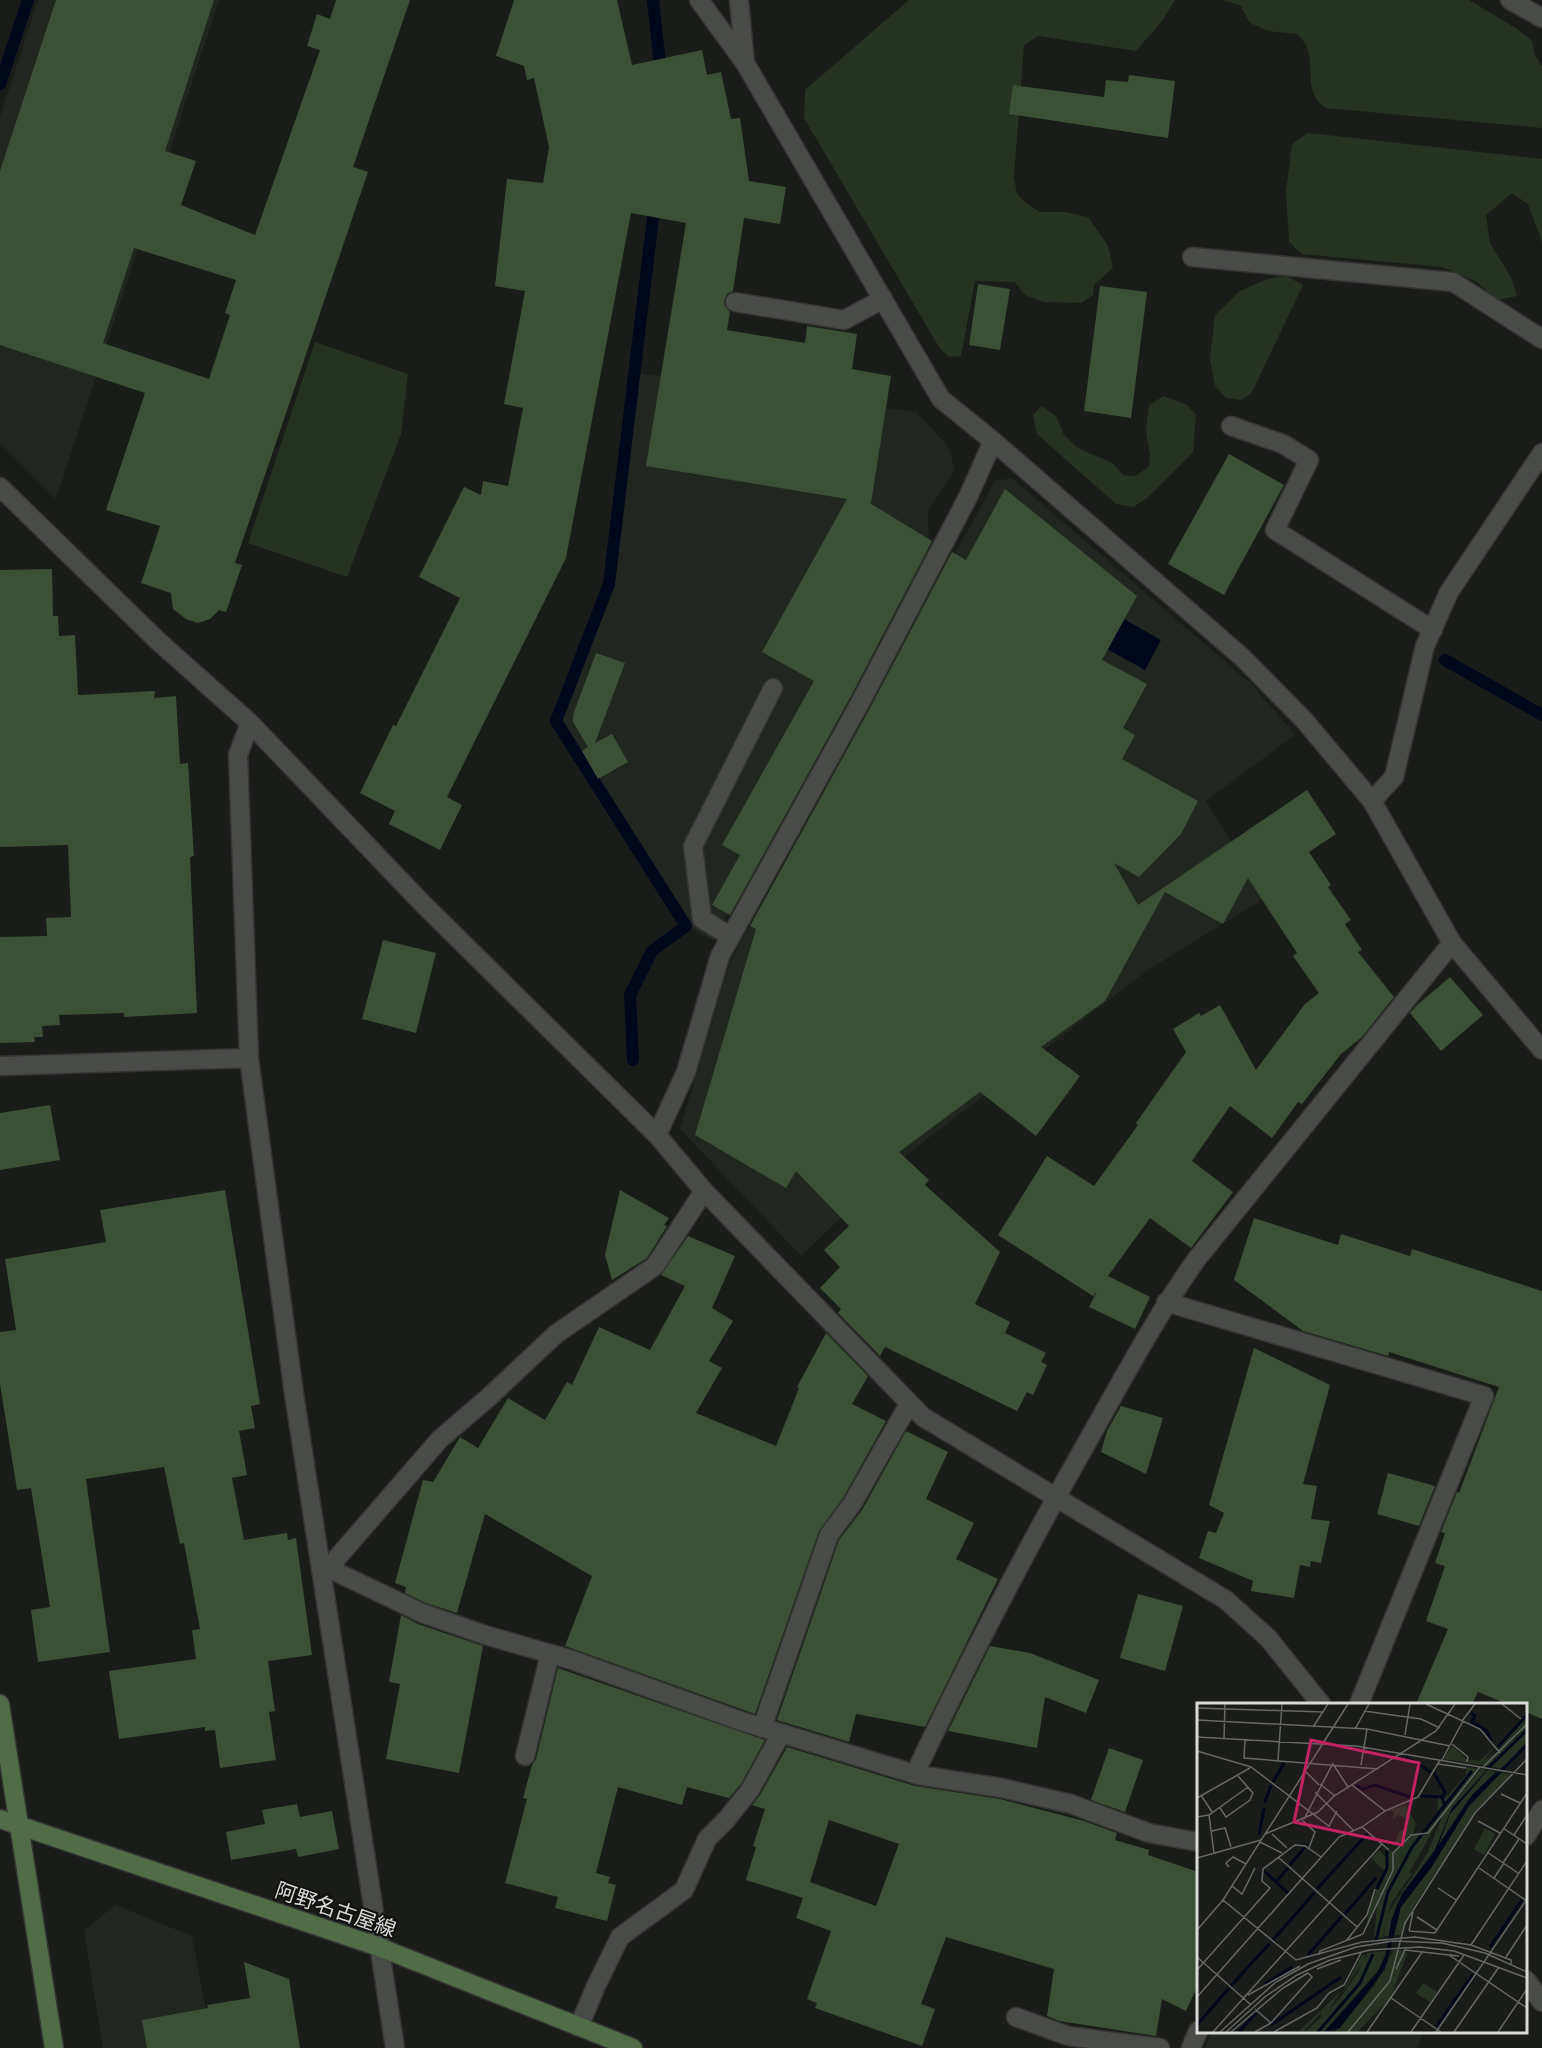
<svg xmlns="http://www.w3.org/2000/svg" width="1542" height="2048" viewBox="0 0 1542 2048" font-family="'Titillium Web','Noto Sans JP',sans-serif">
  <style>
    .built { fill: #212720 }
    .green { fill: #263322 }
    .water { fill: #01081b }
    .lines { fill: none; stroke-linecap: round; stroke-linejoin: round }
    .stream { stroke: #01081b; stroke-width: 12 }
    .building { fill: #3c5037; fill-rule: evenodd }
    .lane-casing { stroke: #343533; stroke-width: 21 }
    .street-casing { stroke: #343533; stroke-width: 21 }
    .secondary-casing { stroke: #343533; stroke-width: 21 }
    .lane { stroke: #494b48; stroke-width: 18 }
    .street { stroke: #494b48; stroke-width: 18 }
    .secondary { stroke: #506d47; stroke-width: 18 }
    .labels { text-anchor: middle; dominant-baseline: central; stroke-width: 4.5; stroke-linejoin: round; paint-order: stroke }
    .street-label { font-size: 21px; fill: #d9dad8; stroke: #111310 }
    .inset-river { fill: none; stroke: #01081b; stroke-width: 3 }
    .inset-road { fill: none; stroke: #666865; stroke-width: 1.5 }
    .view { fill: #c32261; fill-opacity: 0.15; stroke: #c32261; stroke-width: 3 }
    .inset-edge { fill: none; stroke: #d9dad8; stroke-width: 3 }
  </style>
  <rect width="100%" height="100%" fill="#1a1c19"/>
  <path class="built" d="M38,0H219L56,499L0,443V117Z
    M637,373L916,412L948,446L955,470L928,511L929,552L713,940L692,929L558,720L612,585Z
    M1012,478L1251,684L1295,735L1206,801L1266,897L1148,970L910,1152L801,1256L680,1129L730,962L995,481Z
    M115,1905L192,1936L213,2048H103L84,1931Z
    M1212,2032H1424L1417,2048H1204Z"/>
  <path class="green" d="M909,0H1175L1162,21L1136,51L1038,36L1024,45L1014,177L1017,194L1027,204L1040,212H1065L1088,217L1108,246L1113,268L1094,285L1093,295L1081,303L1044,302L1025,295L1015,282L975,281L961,356L949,357L939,347L804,118L805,90Z
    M1223,0H1469L1517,29L1532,41L1535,56L1542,66V128L1326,108C1304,94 1314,72 1308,51C1307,45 1302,39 1298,34L1268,31L1250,23L1241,6Z
    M1308,133L1542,159V242L1528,204L1512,193L1486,215L1490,243L1511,277L1517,296L1497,300L1477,282L1443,267L1302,254L1289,242L1286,191L1292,144Z
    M1286,276L1303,285L1251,394L1241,400L1226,398L1215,386L1210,359L1215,315L1240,291L1267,279Z
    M315,342L408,374L401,434L347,577L248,543Z
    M1164,396L1187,405L1196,415L1193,452L1146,499L1133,507L1116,504L1037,434L1033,415L1042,406L1056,416L1064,435L1078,448L1112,463L1123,475L1135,476L1149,467L1150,455L1146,431L1149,405Z"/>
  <path class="water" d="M1079,594L1161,640L1145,670L1062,624Z"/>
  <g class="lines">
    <path class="stream" d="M653,0L661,74
      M0,84L28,0
      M1445,660L1542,715
      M633,1060L630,995L652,951L686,926L556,721L609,584L655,201"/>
  </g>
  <path class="building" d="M56,0H214L165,151L196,161L181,205L255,235L320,50L307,46L317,14L330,19L336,0H410L353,167L368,172L235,563L242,565L226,612L219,610L210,619L198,623L186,619L173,609L171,593L141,583L160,526L106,510L145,393L0,345V171ZM134,248L236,280L225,313L230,315L209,379L103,343Z
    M514,0H617L632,65L702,50L707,75L721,72L731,119L740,118L749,181L786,187L780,224L744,218L733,291L727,294L724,301L725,306L730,312L727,330L805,343L807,326L857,334L852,369L891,376L871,503L868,502L932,541L850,698L730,915L712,905L740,855L722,845L814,681L762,652L847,499L646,466L686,223L631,213L566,558L447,797L462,805L440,850L389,824L395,811L360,793L393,725L396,726L460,598L419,577L464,487L481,495L483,481L508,486L523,408L504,404L525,291L495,286L507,179L543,183L549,147L534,78L527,80L524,66L496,56Z
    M1129,75L1175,81L1168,138L1009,114L1013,85L1104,97L1106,80L1128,82Z
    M978,284L1010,289L1000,350L969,345Z
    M1100,286L1147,292L1131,418L1084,411Z
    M1229,454L1284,485L1224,595L1168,564Z
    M1005,489L1137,596L1102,660L1147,684L1123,728L1135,735L1122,759L1198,801L1181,834L1139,877L1114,863L1138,905L1307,790L1336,834L1309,852L1331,885L1328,887L1351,920L1345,924L1362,950L1358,952L1394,997L1362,1037L1341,1054L1302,1104L1298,1102L1272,1138L1230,1106L1192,1161L1233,1192L1191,1248L1150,1218L1108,1276L1150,1297L1135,1329L1089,1307L1097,1291L1093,1296L998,1235L1047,1156L1094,1186L1138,1125L1136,1123L1186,1052L1173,1029L1199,1013L1201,1016L1220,1005L1256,1070L1305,1004L1319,993L1293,956L1297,953L1248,878L1223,924L1165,892L1105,1001L1041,1047L1080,1076L1036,1136L980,1092L899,1152L929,1180L925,1185L1000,1252L975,1304L1010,1322L1005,1333L1046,1353L1041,1362L1047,1365L1033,1395L1027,1392L1017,1411L885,1347L880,1356L838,1313L841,1309L820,1288L840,1267L824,1250L849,1226L796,1171L786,1188L695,1135L756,929L750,926L870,708L952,552L966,560Z
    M52,569L53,616H58L59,636L75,635L78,695L155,691L154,698L176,696L180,764L188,763L194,856L190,857L197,1013L124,1017V1013L59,1015L60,1025L42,1026L43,1037H34L35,1042L0,1043V937L47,936L46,918L71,917L68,845L0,847V570Z
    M596,653L625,663L595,743L612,734L628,762L598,779L582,751L588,747L573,722V715Z
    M383,940L436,953L416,1033L362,1019Z
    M1450,977L1483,1015L1441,1051L1410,1013L1416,1006Z
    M50,1105L60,1160L0,1170V1113Z
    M225,1190L260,1404L251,1406L255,1428L239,1431L247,1475L232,1478L244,1540L287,1533L288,1540L296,1538L312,1655L268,1661L275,1711L269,1712L276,1760L220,1768L215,1730L205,1731V1727L119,1739L109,1671L196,1659L192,1630L200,1629L184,1543L180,1544L164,1467L86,1479L110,1652L38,1662L31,1610L50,1607L31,1488L17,1490L0,1384V1332L16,1330L5,1259L106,1242L100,1210Z
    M620,1190L669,1218L664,1225L667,1226L647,1258L612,1280L605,1255Z
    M1254,1218L1338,1245L1341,1234L1410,1256L1412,1249L1542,1291V1719L1526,1712V1704H1507L1478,1692L1472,1704H1416L1448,1629L1426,1621L1445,1566L1435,1563L1445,1533L1441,1532L1457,1492L1459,1493L1499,1387L1389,1352L1388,1356L1303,1331L1234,1280Z
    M688,1236L735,1256L712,1308L733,1321L709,1361L722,1368L696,1413L776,1446L799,1388L797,1387L826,1333L868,1376L852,1404L886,1421L843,1498L819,1531L755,1714L565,1646L592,1576L485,1514L457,1613L426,1603L405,1593L406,1587L395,1583L423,1480L433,1482L460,1437L478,1448L508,1398L545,1420L567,1382L572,1385L599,1327L650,1350L685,1286L661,1275Z
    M1254,1348L1330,1385L1303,1484L1317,1486L1311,1519L1330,1521L1321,1563L1311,1561L1310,1567L1300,1565L1294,1598L1251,1591L1253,1581L1199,1558L1208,1531L1216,1533L1224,1513L1209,1505Z
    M1121,1406L1163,1418L1146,1474L1101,1452L1107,1431Z
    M906,1431L948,1452L926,1499L974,1523L956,1559L998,1579L925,1727L856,1714L849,1742L777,1720L839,1540L862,1510Z
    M1388,1473L1435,1486L1419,1526L1377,1514Z
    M1138,1594L1183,1606L1165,1671L1120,1658Z
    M401,1615L418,1624L483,1646L459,1773L386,1759L400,1684L389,1682Z
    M990,1646L1030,1653L1099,1680L1086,1713L1045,1697L1037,1748L948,1731Z
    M558,1668L765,1740L741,1784L729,1798L687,1787L682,1805L618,1787L596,1873L610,1877L608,1883L616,1885L607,1921L555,1908L558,1897L505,1883L527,1799L523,1798L532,1765L536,1759Z
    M787,1747L915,1786L1000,1799L1084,1821L1117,1833L1115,1840L1149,1850L1148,1855L1198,1872V1985L1186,2011L1162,1999L1156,2036L1059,2021L1047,2016L1054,1969L946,1937L921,2004L935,2009L922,2046L815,2008L817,2003L807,1999L831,1931L796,1918L803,1898L746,1880L756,1847L753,1846L765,1809L752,1805L760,1795ZM829,1820L899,1844L876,1906L810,1882Z
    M1109,1748L1143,1760L1125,1812L1091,1800Z
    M297,1804L300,1817L332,1811L339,1849L298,1857L296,1849L231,1860L226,1832L265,1824L262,1810Z
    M244,1962L289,1979L300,2048H147L142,2020L208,2008L207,2005L250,1998Z"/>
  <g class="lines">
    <defs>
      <path id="lane" d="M739,0L745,63
        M1192,257L1453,282L1542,339
        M735,302L844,320L883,299
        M1231,426L1283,444L1309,460L1275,530L1433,630
        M730,936L702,919L693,846L773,688
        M525,1756L550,1654
        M1016,2017L1068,2036L1160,2048"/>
      <path id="street" d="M699,0L745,63L941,399L993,441
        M1510,0L1542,18
        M0,487L158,641L250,723L422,903L657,1135L704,1191L923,1417L1226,1600L1268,1638L1321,1704
        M250,723L238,755L249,1058L294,1394L395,2048
        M1372,801L1452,943L1542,1050
        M0,1066L249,1058
        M657,1135L686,1072L720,956L860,703L968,497L993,441L1243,658L1304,720L1372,801L1394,777L1425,646L1449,592L1542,453
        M1166,1302L1484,1396L1359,1704
        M330,1569L337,1558L440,1439L489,1397L556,1334L655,1266L704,1191
        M321,1570L330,1569L422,1613L485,1635L572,1660L741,1721L918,1775L1002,1788L1071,1804L1149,1833L1198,1842
        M762,1728L829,1535L852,1504L909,1404
        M918,1775L919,1765C972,1653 1030,1543 1091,1435C1125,1375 1157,1315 1196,1260L1452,943
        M1526,1836L1542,1810
        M1526,1980L1542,2002
        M579,2027L595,1988L620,1937L684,1890L707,1839L726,1820L750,1790L781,1734
        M1191,2048L1198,2031"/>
      <path id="secondary" d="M0,1704L54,2048
        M0,1819L379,1947L633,2048"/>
    </defs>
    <use href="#lane" class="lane-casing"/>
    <use href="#street" class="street-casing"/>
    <use href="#secondary" class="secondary-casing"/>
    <use href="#lane" class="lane"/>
    <use href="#street" class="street"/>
    <use href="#secondary" class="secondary"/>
  </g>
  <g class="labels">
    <g class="street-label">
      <text transform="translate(336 1909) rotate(19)">阿野名古屋線</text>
    </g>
  </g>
  <g transform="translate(1197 1703)">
    <rect width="330" height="330" fill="#1a1c19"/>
    <path d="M330,14V26L306,52L292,63L287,62L319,34L326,26L302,48L300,45ZM330,28V38L309,61L304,65L294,64ZM255,43L271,57L282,58L298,44L285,59L301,48L286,62L247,56ZM244,60L281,66L230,130H225L275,69L240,108L242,93L246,98L269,72V65ZM284,66L289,67L255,105L238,147L199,202L192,233H187L190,213L186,234L177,235L180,202L196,167L197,150L214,132H222L210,155L224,132H230L244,113L212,170H215L195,199L190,212L231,149L246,111ZM291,67L299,69L270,98L241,143L253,111ZM304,70L316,72L281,105L215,206L204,232H197L204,204L234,165L272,103ZM209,102L219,121L216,130L196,144L202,129L209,125V115L201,112L196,116L197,109L193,107ZM288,125L298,131L287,152L277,146ZM182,147L189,154L191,147L196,148V164L169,225L174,199L188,168L174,155ZM197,247H207L210,251L193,296L160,329H138L178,282ZM189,248L183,265L127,329H108L127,312L123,314L125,309L106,329H101L144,288L131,308L144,294L160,271L165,260L144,292L165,252L168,251L167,257L170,250ZM226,280L240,289L233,299L219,290Z" fill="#263322"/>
    <path d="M291,67L253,111L241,143L275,92L299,69L304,70L272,103L234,165L204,204L188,266L143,325L127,329L180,270L189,252L194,218L205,191L238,147L255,105Z" fill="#01081b"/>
    <path class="inset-river" d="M274,10L278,13L275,19L289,27L295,38M301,44L330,12M209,54L234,69M290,66L330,27M303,69L330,42M237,70L248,89L246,93M76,79L87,60M159,82L166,86L178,82L216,95M224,93L245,94L247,101M68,99L74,82M62,132L67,105M93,162L108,144M67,168L91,190M79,179L91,165M120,186L171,130M180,186L190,165V148M148,211L179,175M76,237L118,189M179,237L191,189L215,144L275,68M293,244L325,197M111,252L145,213M68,281L95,264M34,283L73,240M0,322L32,285M74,322L144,274M239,324L276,271M42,329L59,310M121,329L163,280L176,251"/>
    <path class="inset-road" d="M229,1L283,26L303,50M305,1L324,16M0,5L126,9M167,8L224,16L243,25M0,17L170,26L253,43M265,18L278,1M116,24L131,1M158,26L172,1M208,32L213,1M0,34L159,43L330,72M27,36L28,1M48,37L47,55L181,66M255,41L271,54L270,59M0,48L54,64L132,123L140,108M81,57L85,1M245,57L266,18M136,61L151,84M241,61L269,65M164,62L170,26M286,64L330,21M109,69L122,82M123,81L138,93M155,82L188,108L165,124L192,147M118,89L156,127M304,91L323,100M4,92L15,109M0,95L53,65M23,105L29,114L53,97L56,90L41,73M188,108L221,94L243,57M12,112L17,150M0,114L12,112L51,84M107,116L136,60M105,117L118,129L112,145M281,118L303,130M306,125L330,141M15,128L28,125L34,144M68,131L121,109L137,93L239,28L258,1M75,131L90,145M317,132L330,112M63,139L85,150M290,149L321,170M81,154L160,224M0,155L64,137M306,160L322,136M32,164L29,160L36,154L49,161M282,165L330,198M297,175L307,160M35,183L45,191L58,165M241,185L259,197M26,197L99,257L165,239L218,234L274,242L314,257V262M220,214L240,227M0,227L26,197L151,1M212,228L238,230L330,90M212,228L216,209M149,238L170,212L178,186M274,242L330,158M122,252L123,248L166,231L196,167V150L214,132L231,130L283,64M252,252L330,305M0,254L53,301M309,254L330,222M120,266L144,257M199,266L208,247L262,253M0,267L73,185L65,178L66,166L98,142L108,143L124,154M51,292L103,263M0,294L142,134L165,124M194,295L244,329M58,306L74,320M16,329L185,141M23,329L79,279L111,261L159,244L196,238L245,240L288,250L330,269M29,329L69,293L100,272L133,257L173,247L223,244L257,248L330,275M34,329L86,285L111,270M58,329L74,320L90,302L115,274L111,270M77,329L120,305L132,290L147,282L164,250M151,329L193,278L208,220L278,110L330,56M170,329L226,248M214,329L267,252M239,329L330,196M257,329L302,264M301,329L330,286"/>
    <path class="view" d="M114,37L222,60L205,142L97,119Z"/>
    <rect width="330" height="330" class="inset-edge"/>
  </g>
</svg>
